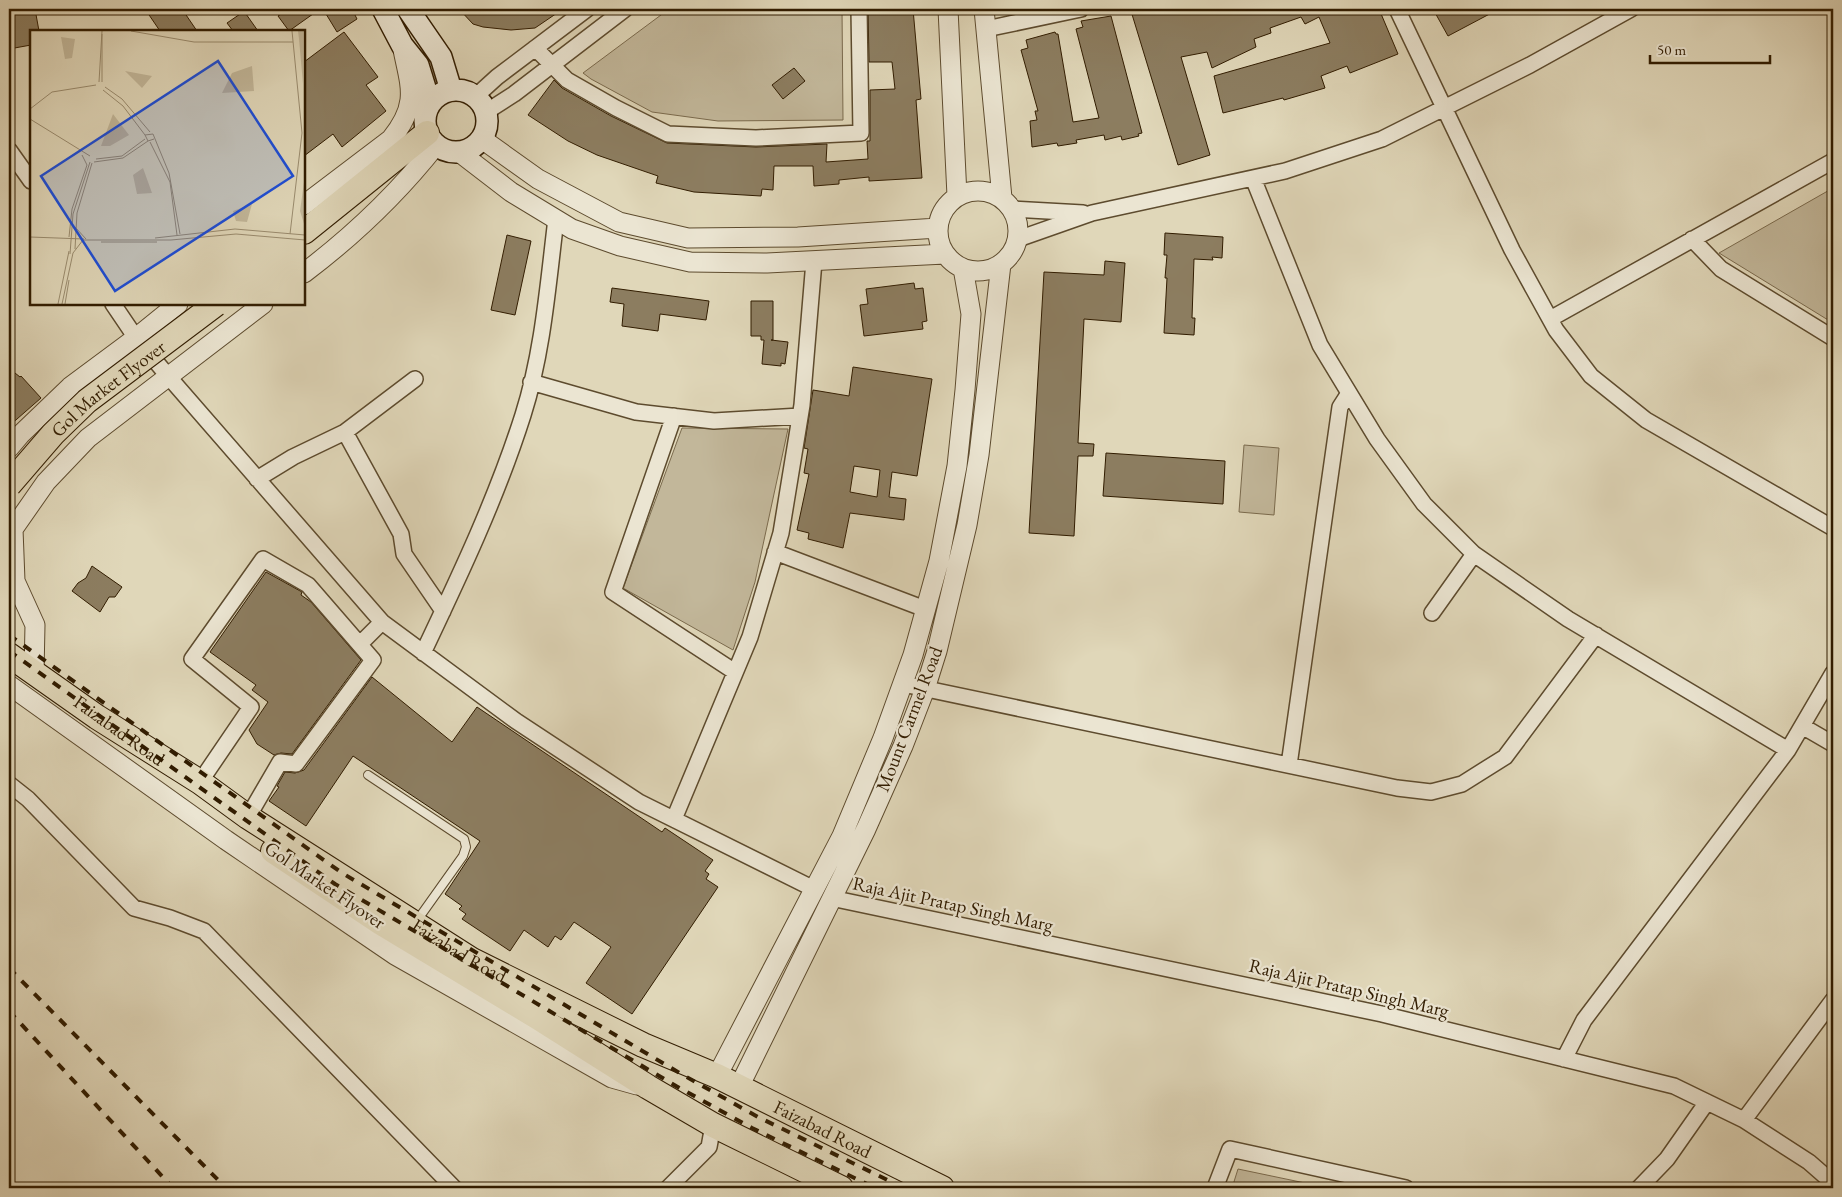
<svg xmlns="http://www.w3.org/2000/svg" width="1842" height="1197" viewBox="0 0 1842 1197" font-family="'EB Garamond',serif">
  <style>
    .green { fill: #c2b79a; stroke: #7a6a4d }
    .building { fill: #8c7d60; stroke: #311c00; fill-rule: evenodd }
    .lines { fill: none; stroke-linecap: round; stroke-linejoin: round }
    .service-casing { stroke: #5d4b2e; stroke-width: 10 }
    .minor-casing { stroke: #5d4b2e; stroke-width: 18 }
    .tertiary-casing { stroke: #5d4b2e; stroke-width: 21 }
    .secondary-casing { stroke: #311c00; stroke-width: 24 }
    .primary-casing { stroke: #311c00; stroke-width: 26 }
    .service { stroke: #ebe5d2; stroke-width: 8 }
    .minor { stroke: #ebe5d2; stroke-width: 15 }
    .tertiary { stroke: #ebe5d2; stroke-width: 19 }
    .secondary { stroke: #ebe5d2; stroke-width: 21 }
    .primary { stroke: #e0d7b9; stroke-width: 24 }
    .rail { stroke: #311c00; stroke-width: 4; stroke-dasharray: 9 9; stroke-linecap: butt }
    .primary-bridge-casing { stroke: #311c00; stroke-width: 26; stroke-linecap: butt }
    .primary-bridge { stroke: #e0d7b9; stroke-width: 24 }
    .labels { text-anchor: middle; dominant-baseline: central; stroke-width: 4.5; stroke-linejoin: round; paint-order: stroke }
    .street-label { font-size: 19px; fill: #311c00; stroke: #ebe5d2 }
    .inset-road { fill: none; stroke: #9a8c6f; stroke-width: 1 }
    .view { fill: #1d4ed8; fill-opacity: 0.15; stroke: #1d4ed8; stroke-width: 2.5 }
    .inset-edge { fill: none; stroke: #311c00; stroke-width: 2.5 }
  </style>
  <rect width="100%" height="100%" fill="#e0d7b9"/>
  <filter id="stains"><feTurbulence type="fractalNoise" baseFrequency=".004" numOctaves="4"/><feColorMatrix values="0 0 0 0 .2 0 0 0 0 .09 0 0 0 0 .02 0 0 0 .5 -.17"/></filter>
  <radialGradient id="worn" r=".72"><stop offset=".6" stop-color="#630" stop-opacity="0"/><stop offset="1" stop-color="#630" stop-opacity=".3"/></radialGradient>
  <path class="green" d="M669,9H842L843,120L718,121L652,112L591,79L583,73Z
    M1833,188V323L1719,253Z
    M682,428L788,429L755,582L733,650L623,588Z
    M1244,445L1279,448L1274,515L1239,512Z
    M1238,1169L1329,1188H1232Z"/>
  <path class="building" d="M9,9H35L39,31H31V45L9,49Z
    M145,9H182L197,31H160Z
    M289,9H320L289,31L278,16Z
    M323,9H352L357,19L337,32Z
    M459,9H563L535,28L511,30L483,27L473,24Z
    M868,9H913L921,99L916,100L922,178L869,181V177L839,180V184L814,186L813,166H774L773,190L762,189L761,196L694,192L656,183L658,176L597,155L568,141L528,115L554,80L562,88L611,116L667,143L756,147L827,144L826,162L868,159L867,141H870V90L895,89L892,62H869Z
    M1140,9H1379L1398,54L1350,73L1347,66L1321,76L1325,88L1284,100L1283,98L1223,113L1214,76L1330,43L1319,17L1305,24L1301,17L1270,28L1271,33L1254,39L1256,47L1212,68L1207,52L1181,57L1210,155L1178,165L1131,11Z
    M1433,9H1499L1448,36Z
    M243,12L245,15L246,14L258,31H233L227,23Z
    M1111,16L1142,133L1138,134L1139,136L1122,140L1121,136L1105,140L1104,135L1076,140L1077,143L1058,146L1057,143L1032,147L1030,121L1037,120L1035,111H1038L1021,50L1028,48L1026,40L1055,32L1056,34H1058L1073,122L1099,118L1076,29L1083,27L1081,21Z
    M344,32L378,77L366,85L386,111L342,147L333,134L304,156V62Z
    M794,68L805,81L783,99L772,85Z
    M1165,233L1223,237L1222,258L1212,257L1213,260L1194,259L1192,318H1195L1194,335L1164,333L1167,278H1165L1167,255H1164Z
    M507,235L531,241L515,315L491,310Z
    M1105,261L1125,263L1121,322L1084,319L1078,443L1094,444L1093,456H1078L1074,536L1029,533L1044,272L1104,275Z
    M914,283L915,289L923,288L927,321L922,322L923,329L864,336L860,305L868,304L866,289Z
    M612,288L709,301L706,320L660,314L658,331L622,326L624,304L610,302Z
    M751,301H773V340H771L788,342L785,364L781,363V366L762,364L764,340H761V336H751Z
    M853,367L932,379L917,476L892,472L889,497L906,499L904,520L850,513L843,548L808,539L809,533L797,530L809,474L804,473L808,449L804,448L813,390L849,396ZM854,466L880,470L877,497L850,492Z
    M15,373L20,377L21,376L41,398L9,426V379Z
    M1106,453L1225,461L1223,504L1103,496Z
    M92,566L122,587L115,597H109L100,612L72,591L78,583L86,578Z
    M266,572L302,592L301,595L311,602L361,660L292,754L281,753L274,755L257,744L249,730L268,702L252,690L256,685L210,652Z
    M372,677L452,742L477,707L662,832L665,828L713,860L705,871L709,874L706,879L718,887L632,1014L586,983L611,947L574,922L561,940L555,936L548,947L524,930L510,951L462,919L466,914L459,909L462,906L445,894L480,841L353,756L306,826L269,801L279,787L277,786L285,772L295,773L304,770Z"/>
  <g class="lines">
    <defs>
      <path id="service" d="M368,775L464,839L466,847L463,856L416,922"/>
      <path id="minor" d="M1397,9L1512,250L1556,330L1591,376L1646,420L1833,528
        M986,29L1081,9
        M535,48L567,80L616,108L668,134L756,138L861,133L859,9
        M475,97L497,77L587,9
        M486,112L514,94L625,9
        M9,150L31,181
        M1253,178L1320,345L1377,439L1424,504L1474,554L1568,619L1788,750
        M1013,209L1083,213
        M1018,239L1092,213L1285,171L1382,139L1530,65L1631,9
        M1692,239L1721,269L1833,338
        M113,304L136,338L168,376L382,622L516,721L639,802L814,889
        M1550,319L1833,161
        M531,382L636,412L714,421L800,416
        M674,416L613,592L735,672
        M345,432L401,534L404,554L443,611
        M257,479L293,457L345,432L415,379
        M775,552L925,609
        M1432,613L1474,554
        M360,644L382,622
        M423,653C460,575 497,497 523,415C543,352 548,284 556,219
        M903,684L1397,788L1431,792L1462,784L1505,757L1596,635
        M1802,726L1833,744
        M1289,765L1340,407L1349,393
        M200,782L251,707L192,659L263,559L308,585L373,660L296,764L280,762L248,817
        M9,784L28,799L134,908L170,918L204,931L454,1188
        M674,819L750,637L781,533L802,405L814,261
        M831,898L1382,1014L1674,1086L1744,1120L1809,1162L1833,1183
        M1564,1059L1584,1020L1788,750L1833,673
        M1744,1120L1833,1000
        M668,1188L709,1147L713,1125
        M1215,1188L1230,1149L1406,1188
        M1639,1188L1667,1159L1707,1102"/>
      <path id="tertiary" d="M948,9L957,196
        M984,9L1002,198
        M482,139L538,179L619,222L688,238L798,237L938,228
        M459,152L511,192L572,229L620,246L690,262L767,263L945,254
        M938 231a40 40 0 1 1 80 0a40 40 0 1 1-80 0Z
        M304,205L391,139C420,103 410,86 402,45
        M304,273C353,236 398,193 436,145
        M9,448L20,435L70,387L136,338L178,304
        M13,529L15,581L35,625L34,673
        M9,535L46,482L88,438L263,304
        M9,685L226,840L395,955L612,1078L637,1085
        M717,1076L842,836L883,738L913,655L939,561L957,466L965,390L971,314L963,268
        M739,1087L866,829L903,746L925,689L937,651L967,525L979,455L1001,264"/>
      <path id="secondary" d="M383,9L402,45L418,65L430,104
        M408,9L441,57L451,90
        M425 121a31 31 0 1 1 62 0a31 31 0 1 1-62 0Z"/>
      <g id="primary">
        <path d="M304,232L427,133"/>
        <path id="s1" d="M9,655L97,717L200,782L248,817L472,960L643,1045L717,1076L942,1188"/>
        <path d="M273,851L381,923L537,1017L648,1087L713,1125L841,1188"/>
      </g>
    </defs>
    <use href="#service" class="service-casing"/>
    <use href="#minor" class="minor-casing"/>
    <use href="#tertiary" class="tertiary-casing"/>
    <use href="#secondary" class="secondary-casing"/>
    <use href="#primary" class="primary-casing"/>
    <use href="#service" class="service"/>
    <use href="#minor" class="minor"/>
    <use href="#tertiary" class="tertiary"/>
    <use href="#secondary" class="secondary"/>
    <use href="#primary" class="primary"/>
    <g class="rail">
      <path d="M9,635L342,873L683,1075L758,1117L904,1188"/>
      <path id="s2" d="M9,651L335,884L676,1086L752,1128L875,1188"/>
      <path d="M9,968L226,1188"/>
      <path d="M9,1011L173,1188"/>
    </g>
    <defs>
      <g id="primary-bridge">
        <path id="s3" d="M9,485L53,434L87,401L216,304"/>
      </g>
    </defs>
    <use href="#primary-bridge" class="primary-bridge-casing"/>
    <use href="#primary-bridge" class="primary-bridge"/>
  </g>
  <g class="labels">
    <g class="street-label">
      <text stroke="none"><textPath href="#s3" startOffset="139">Gol Market Flyover</textPath></text>
      <text transform="translate(909 719) rotate(-69)">Mount Carmel Road</text>
      <text stroke="none"><textPath href="#s2" startOffset="136">Faizabad Road</textPath></text>
      <text transform="translate(325 885) rotate(34)">Gol Market Flyover</text>
      <text transform="translate(953 904) rotate(12)">Raja Ajit Pratap Singh Marg</text>
      <text stroke="none"><textPath href="#s1" startOffset="539">Faizabad Road</textPath></text>
      <text transform="translate(1349 988) rotate(13)">Raja Ajit Pratap Singh Marg</text>
      <text stroke="none"><textPath href="#s1" startOffset="944">Faizabad Road</textPath></text>
    </g>
  </g>
  <g transform="translate(30 30)">
    <rect width="275" height="275" fill="#e0d7b9"/>
    <path d="M268,1H273V54L269,9ZM31,7L45,9L42,28L35,29ZM222,36L224,61L192,63L202,43ZM95,41L122,46L112,58ZM83,84L99,105L80,116H71ZM113,138L122,163L107,164L103,145ZM275,145V197L270,181ZM222,174L217,192L206,191L203,181Z" fill="#c2b79a"/>
    <path class="inset-road" d="M101,1L164,12H263M72,4V52M69,52L72,1M75,57L92,69L120,102M73,60L93,76L115,105M0,79L22,62L66,55M0,89L60,126M124,109L118,111L115,105L123,104L139,143L150,204M120,112L140,152L147,205M66,129L92,126L115,109M64,132L93,128L118,111M45,197L56,209M260,204L272,103L262,1M0,207L54,209M39,207L42,179L57,135L52,125M125,208L205,199L275,205M71,212H127M45,219L47,183L62,133M40,224L43,184L60,132M28,274L39,221M32,274L43,223L53,210H141L206,204L275,210M35,274L39,250"/>
    <path class="view" d="M188,31L263,146L85,261L11,146Z"/>
    <rect width="275" height="275" class="inset-edge"/>
  </g>
  <rect width="1842" height="1197" fill="none" stroke="#e0d7b9" stroke-width="30"/>
  <rect x="10" y="10" width="1822" height="1177" fill="none" stroke="#311c00" stroke-width="2.5"/>
  <rect x="15" y="15" width="1812" height="1167" fill="none" stroke="#311c00"/>
  <path d="M1650 55v8h120v-8" fill="none" stroke="#311c00" stroke-width="2.5"/>
  <text x="1657" y="55" font-size="15" fill="#311c00" stroke="#ebe5d2" stroke-width="4" paint-order="stroke">50 m</text>
  <rect width="100%" height="100%" filter="url(#stains)"/>
  <rect width="100%" height="100%" fill="url(#worn)"/>
</svg>
